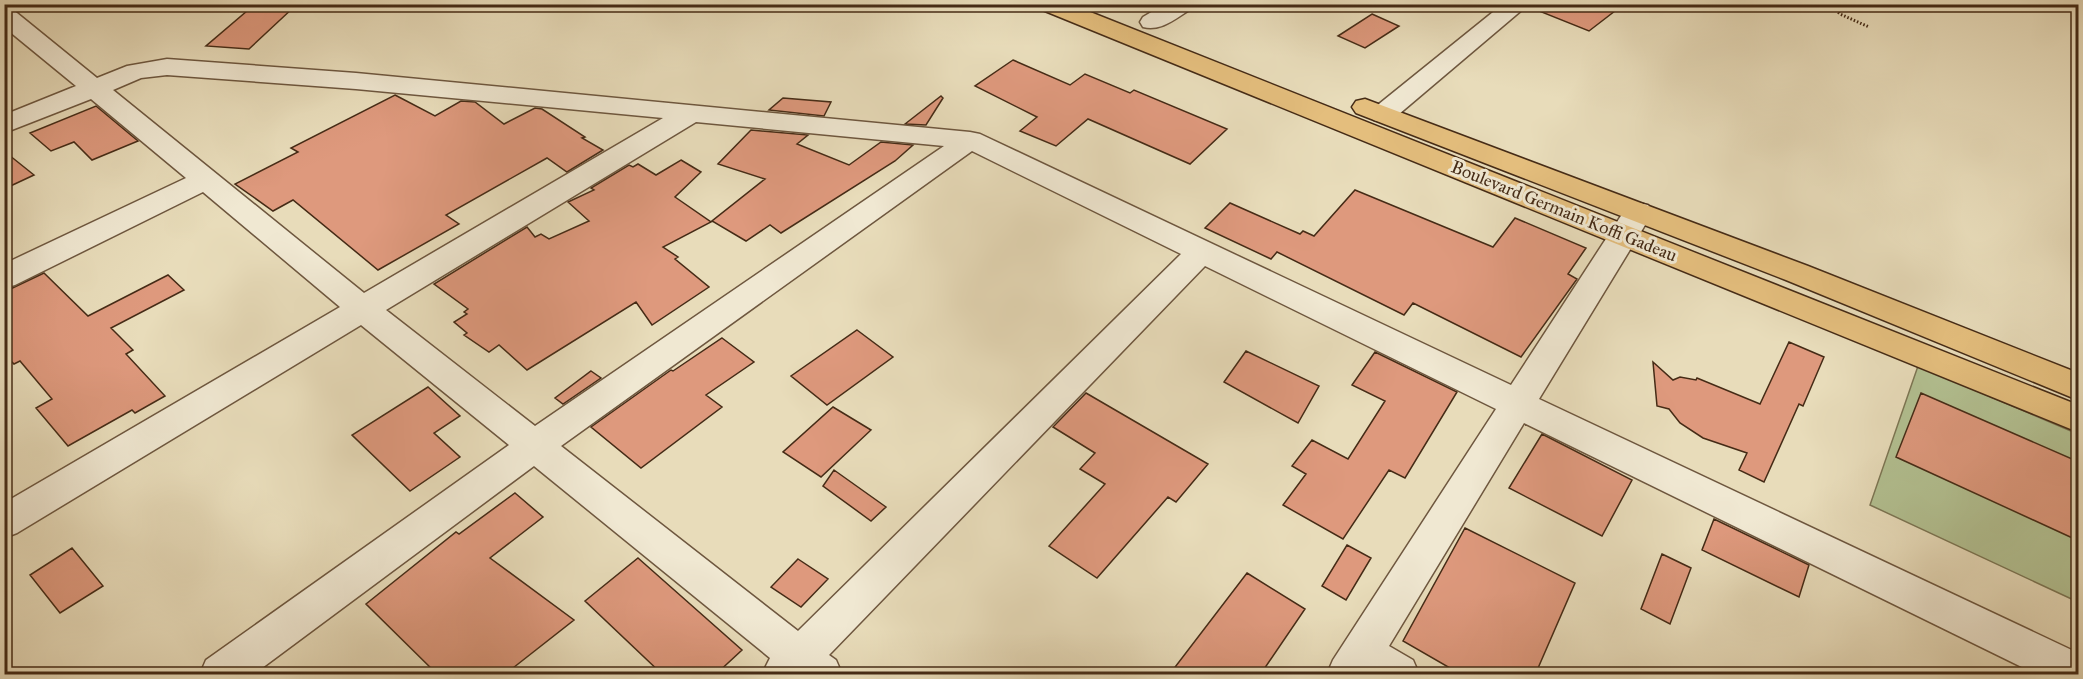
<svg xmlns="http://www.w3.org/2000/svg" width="2083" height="679" viewBox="0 0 2083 679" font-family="'IM FELL Great Primer',serif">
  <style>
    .green { fill: #b3c192; stroke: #7c7654; stroke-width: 1.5 }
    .building { fill: #de997d; stroke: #452b16; stroke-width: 1.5 }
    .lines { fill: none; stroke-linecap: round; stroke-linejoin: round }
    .minor-casing { stroke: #6e573f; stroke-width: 3 }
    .major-casing { stroke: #452b16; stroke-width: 3 }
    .path { stroke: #452b16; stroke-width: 3; stroke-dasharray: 1.5 2; stroke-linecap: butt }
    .minor { fill: #f0e8d2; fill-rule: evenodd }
    .major { fill: #e4be7d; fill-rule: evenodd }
    .labels { text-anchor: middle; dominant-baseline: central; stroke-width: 6; stroke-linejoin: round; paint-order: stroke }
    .street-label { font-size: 18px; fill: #452b16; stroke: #f0e8d2 }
  </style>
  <rect width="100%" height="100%" fill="#e8dcba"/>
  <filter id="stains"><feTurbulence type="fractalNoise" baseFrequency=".00333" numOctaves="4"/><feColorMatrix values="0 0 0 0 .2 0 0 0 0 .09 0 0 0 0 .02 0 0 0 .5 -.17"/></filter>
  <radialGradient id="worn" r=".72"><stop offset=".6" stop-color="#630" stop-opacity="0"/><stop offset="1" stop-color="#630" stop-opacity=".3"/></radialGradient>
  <path class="green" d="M1918,366L2078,434V602L1870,505Z"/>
  <path class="building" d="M1531,4H1624L1589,31L1529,7Z
    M254,5L294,7L249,49L206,46Z
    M1372,14L1399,26L1365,48L1338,36Z
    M1013,60L1070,85L1085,74L1130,93L1134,90L1227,129L1190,164L1088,119L1056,146L1020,131L1037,117L975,86Z
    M395,95L435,116L461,101L475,102L504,124L535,108L542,109L585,137L582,138L603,150L567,172L547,158L446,215L459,224L378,270L293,200L273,211L235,184L298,152L291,148Z
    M941,96L943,98L926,125L905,124Z
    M783,98L831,102L824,116L769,110Z
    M96,106L138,141L92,160L74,142L51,151L30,133Z
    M751,130L808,135L797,144L849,165L881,142L913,145L895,161L781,233L770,225L746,241L712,221L765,179L718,164Z
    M4,151L34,175L4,189Z
    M681,160L701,172L675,197L711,222L663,247L678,257L675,259L709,287L652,325L636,302L527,370L499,345L489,352L464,335L467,333L454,322L467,314L464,312L468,309L434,284L527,227L535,237L541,234L549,239L589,221L568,202L594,190L591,188L629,165L633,167L638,164L656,175Z
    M1355,190L1493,247L1515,218L1586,248L1568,274L1577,279L1521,357L1413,303L1404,315L1277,252L1271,259L1205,228L1230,203L1300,234L1303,231L1314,236Z
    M44,273L88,316L168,275L184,290L111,328L133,350L126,354L165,396L135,413L132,410L68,446L36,408L52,399L20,361L14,364L4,354V292Z
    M857,330L893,357L827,405L791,376Z
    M722,338L754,362L706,395L722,407L641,468L591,427L671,370L673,371Z
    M1789,342L1824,357L1803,406L1799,404L1764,482L1739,470L1747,453L1703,438L1680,423L1669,409L1657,406L1653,362L1673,380L1680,377L1696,380L1697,378L1760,404Z
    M1246,351L1319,386L1298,423L1224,382Z
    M1375,352L1457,392L1405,478L1389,470L1343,539L1283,505L1306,474L1292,466L1312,440L1348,459L1385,401L1352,385Z
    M591,371L601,378L563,404L555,398Z
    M428,387L460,416L434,433L460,457L410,491L352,435Z
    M1086,393L1208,464L1176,502L1168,497L1097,578L1049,546L1105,484L1080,469L1095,453L1053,427Z
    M1921,393L2079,462V541L1896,457Z
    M833,407L871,430L821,477L783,452Z
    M1542,434L1632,480L1602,536L1509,488Z
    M834,470L886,507L871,521L823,486Z
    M515,493L543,517L490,558L574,620L504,675H438L366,604L456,532L459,534Z
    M1714,519L1809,565L1799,597L1702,550Z
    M1465,528L1575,583L1535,675H1462L1403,641Z
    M1347,545L1371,558L1346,600L1322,586Z
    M72,548L103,586L60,613L30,575Z
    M1662,554L1691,568L1670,624L1641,609Z
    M638,558L742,650L715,675H663L585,601Z
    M798,559L828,579L801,607L771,587Z
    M1247,573L1305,609L1260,675H1169Z"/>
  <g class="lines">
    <defs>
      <path id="minor" d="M1165,4H1194L1191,9C1176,18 1161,32 1143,27L1140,22L1143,17Z
        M1503,4H1529L1392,120L1383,122L1374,120L1370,114L1374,108Z
        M4,7L12,9L97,78L127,66L167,59L356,73L970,132L980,134L1511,385L1628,205L1638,203L1648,205L1653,212L1539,399L2078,653V674H2036L1524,423L1389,646L1413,660L1419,674H1327L1333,660L1496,409L1205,266L829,655L836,660L842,674H762L770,658L534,466L254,674H200L206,660L509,445L361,325L17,533L4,538V503L340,307L203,192L15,285L4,288V264L186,178L91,99L4,133V115L76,86L4,27ZM167,75L356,89L663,118L364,293L113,90L141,78ZM696,122L944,146L535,426L386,310ZM972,151L1181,254L798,631L561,446Z"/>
      <path id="major" d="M1037,4H1070L2078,405V432L1040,9Z
        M1365,99L1808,266L2078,373V400L1786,280L1356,113L1352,107L1356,101Z"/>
    </defs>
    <use href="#minor" class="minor-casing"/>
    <use href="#major" class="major-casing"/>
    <path class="path" d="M1836,4L1834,8L1840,14L1869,27"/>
    <use href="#minor" class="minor"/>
    <use href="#major" class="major"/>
  </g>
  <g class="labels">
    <g class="street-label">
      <text transform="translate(1564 211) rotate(22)">Boulevard Germain Koffi Gadeau</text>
    </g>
  </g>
  <rect width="2083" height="679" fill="none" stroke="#e8dcba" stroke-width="24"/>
  <rect x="6" y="6" width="2071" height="667" fill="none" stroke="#452b16" stroke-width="3"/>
  <rect x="12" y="12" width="2059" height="655" fill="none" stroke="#452b16" stroke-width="1.5"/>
  <rect width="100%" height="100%" filter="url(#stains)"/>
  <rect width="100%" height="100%" fill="url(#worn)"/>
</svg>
